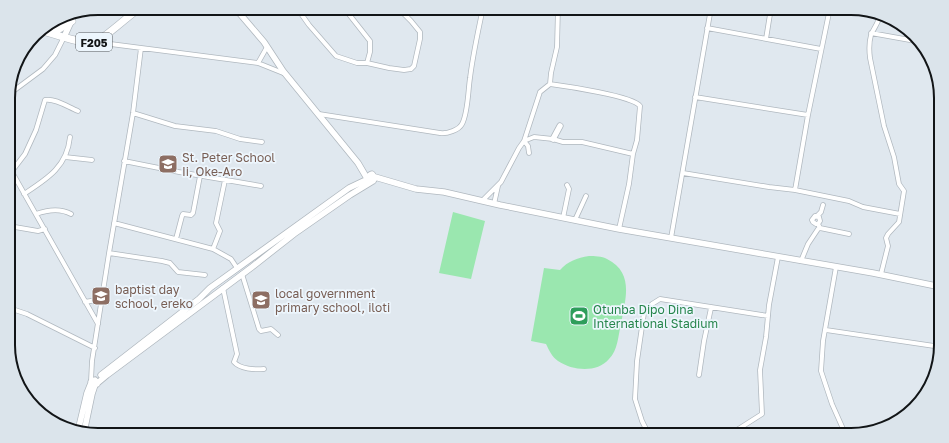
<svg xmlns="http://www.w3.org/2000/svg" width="949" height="443" viewBox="0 0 949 443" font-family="'Golos Text',sans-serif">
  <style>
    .garden { fill: #9ae7af }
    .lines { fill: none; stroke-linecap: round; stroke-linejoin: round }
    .minor-casing { stroke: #b0b8bf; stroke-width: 5.5 }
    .tertiary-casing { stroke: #b0b8bf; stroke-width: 7 }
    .primary-casing { stroke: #b0b8bf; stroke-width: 8 }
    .minor { stroke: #fff; stroke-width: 4 }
    .tertiary { stroke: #fff; stroke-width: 5.5 }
    .primary { stroke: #fff; stroke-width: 7 }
    .labels { text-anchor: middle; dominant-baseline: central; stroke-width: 3.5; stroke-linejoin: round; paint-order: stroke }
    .shield { fill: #edf6fd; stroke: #54585c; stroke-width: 1 }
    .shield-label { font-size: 11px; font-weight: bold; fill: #121517 }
    .education-label { font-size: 12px; fill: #785e54; stroke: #edf6fd; text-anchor: start }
    .leisure-label { font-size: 12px; fill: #27864d; stroke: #edf6fd; text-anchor: start }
    .rim { fill: none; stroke: #121517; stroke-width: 2 }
  </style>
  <rect width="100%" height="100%" fill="#e0e8ef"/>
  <path class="garden" d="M453,212L485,221L471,279L439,273Z
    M589,256C594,256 602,256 607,259C635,273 625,300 621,324C618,336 618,350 609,359C597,373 573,371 558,361C552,357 549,350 546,344L531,341L544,268L560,270C568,261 577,258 589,256Z"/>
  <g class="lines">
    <defs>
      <path id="minor" d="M297,8L309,25L336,56L357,63H367L389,68L404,70L411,69L414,66L420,39V32L411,21L398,8
        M344,8L370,41V52L367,63
        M239,13L252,8
        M880,14C879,23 874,27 871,35C869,42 869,50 870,58L884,126L894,157L899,184L904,191L899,222L888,234L886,238L888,246L881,274
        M707,28L821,49
        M871,33L921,42
        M766,39L771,8
        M95,42L258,63L283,73
        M258,63L267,47
        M550,84C565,86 633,96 640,106L637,140L633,154L629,184L619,229
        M8,95L43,69L55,55L64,37
        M695,97L808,115
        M133,113L175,126L216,131L240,139L262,142
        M319,114L440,133C447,134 459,130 462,124C468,113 468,91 470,78C473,54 478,31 483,8
        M529,153L528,146L524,141L534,137L553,139L563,142H582L633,154
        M65,157L92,160
        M124,161L179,172L261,186
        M8,165L98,324
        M12,171L25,154L36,130L45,100C55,98 68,107 78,111
        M683,173L769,187L795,190L849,201L863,207L900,214
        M795,190L808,115L830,8
        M24,194C47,179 67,167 70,137
        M482,201L501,182L519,148L524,141L540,92L550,84L551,73L557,47L558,8
        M494,204L498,186
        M36,214C47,210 60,208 71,214
        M817,216L821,212L823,205
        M563,218L569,189L567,185
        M575,220L586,196
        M114,223L213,249L231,259L237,268
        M818,224L820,221L819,217L815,216L812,220L813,222L816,224H818L820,228
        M9,226L38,231L45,229
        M671,238L711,8
        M176,239L182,216L183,214L191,215L193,213L200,176
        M213,249L220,231L216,223L225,180
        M109,253L162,261L170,263L178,272L205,275
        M801,261L808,244L818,229L820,228L849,234
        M836,267L823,341L821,371L832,404L844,431V435
        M242,274L259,329L261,331L271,329L278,335
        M223,288L237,354L234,362C240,369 255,370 264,369
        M85,302L102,299
        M9,308L27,314L95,348
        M826,330L941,347
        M13,368L14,364
        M699,375L704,341L711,308
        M91,381L92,361L109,253L133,113L141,48
        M649,435L642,421L635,399L637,361L644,313L652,304L660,299L768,316
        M729,435L762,414L760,370L766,337L769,305L778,257"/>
      <path id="tertiary" d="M235,8L264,42L283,71L358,163L368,180L373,181L375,178L372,174L370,175L368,178
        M64,37L75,13
        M553,139L560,126
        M375,177L416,189L444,192L500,205L619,229L873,273L941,287
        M101,375L199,299L210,288L349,188L368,179
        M97,384L95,380L91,382L92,386L95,385L107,375L252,267L294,234L350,195L373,181
        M78,431L87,393L91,383
        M84,432L92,394L95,385"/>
      <path id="primary" d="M39,30C52,33 83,45 94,42C102,41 130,14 140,8
        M49,32L56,31L72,21"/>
    </defs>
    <use href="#minor" class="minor-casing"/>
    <use href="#tertiary" class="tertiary-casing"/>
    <use href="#primary" class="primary-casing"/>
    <use href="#minor" class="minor"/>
    <use href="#tertiary" class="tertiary"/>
    <use href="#primary" class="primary"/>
  </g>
  <defs>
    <symbol id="school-square" viewBox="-11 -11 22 22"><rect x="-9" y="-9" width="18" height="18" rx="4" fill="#8d6e63" stroke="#edf6fd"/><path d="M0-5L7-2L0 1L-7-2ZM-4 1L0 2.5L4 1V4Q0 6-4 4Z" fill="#fff"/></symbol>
    <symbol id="stadium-square" viewBox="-11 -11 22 22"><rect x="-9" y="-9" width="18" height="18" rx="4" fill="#2e9e5b" stroke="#edf6fd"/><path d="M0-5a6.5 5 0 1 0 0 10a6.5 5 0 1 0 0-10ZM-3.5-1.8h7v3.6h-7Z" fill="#fff"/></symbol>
  </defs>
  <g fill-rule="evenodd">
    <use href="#school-square" x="157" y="153" width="22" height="22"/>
    <use href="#school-square" x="90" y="285" width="22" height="22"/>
    <use href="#school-square" x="250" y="289" width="22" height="22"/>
    <use href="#stadium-square" x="568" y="305" width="22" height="22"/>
  </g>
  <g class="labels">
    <rect class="shield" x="76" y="33" width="36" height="18" rx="3"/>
    <g class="shield-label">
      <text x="94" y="42">F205</text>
    </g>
    <g class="education-label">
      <text x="182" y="157">St. Peter School<tspan x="182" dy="14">Ii, Oke-Aro</tspan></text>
      <text x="115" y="289">baptist day<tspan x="115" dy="14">school, ereko</tspan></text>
      <text x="275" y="293">local government<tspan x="275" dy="14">primary school, iloti</tspan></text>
    </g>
    <g class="leisure-label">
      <text x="593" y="309">Otunba Dipo Dina<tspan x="593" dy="14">International Stadium</tspan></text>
    </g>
  </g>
  <path d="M0 0H949V443H0ZM98 15H851A83 83 0 0 1 934 98V345A83 83 0 0 1 851 428H98A83 83 0 0 1 15 345V98A83 83 0 0 1 98 15Z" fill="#dbe4eb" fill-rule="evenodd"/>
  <path class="rim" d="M98 15H851A83 83 0 0 1 934 98V345A83 83 0 0 1 851 428H98A83 83 0 0 1 15 345V98A83 83 0 0 1 98 15Z"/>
</svg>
